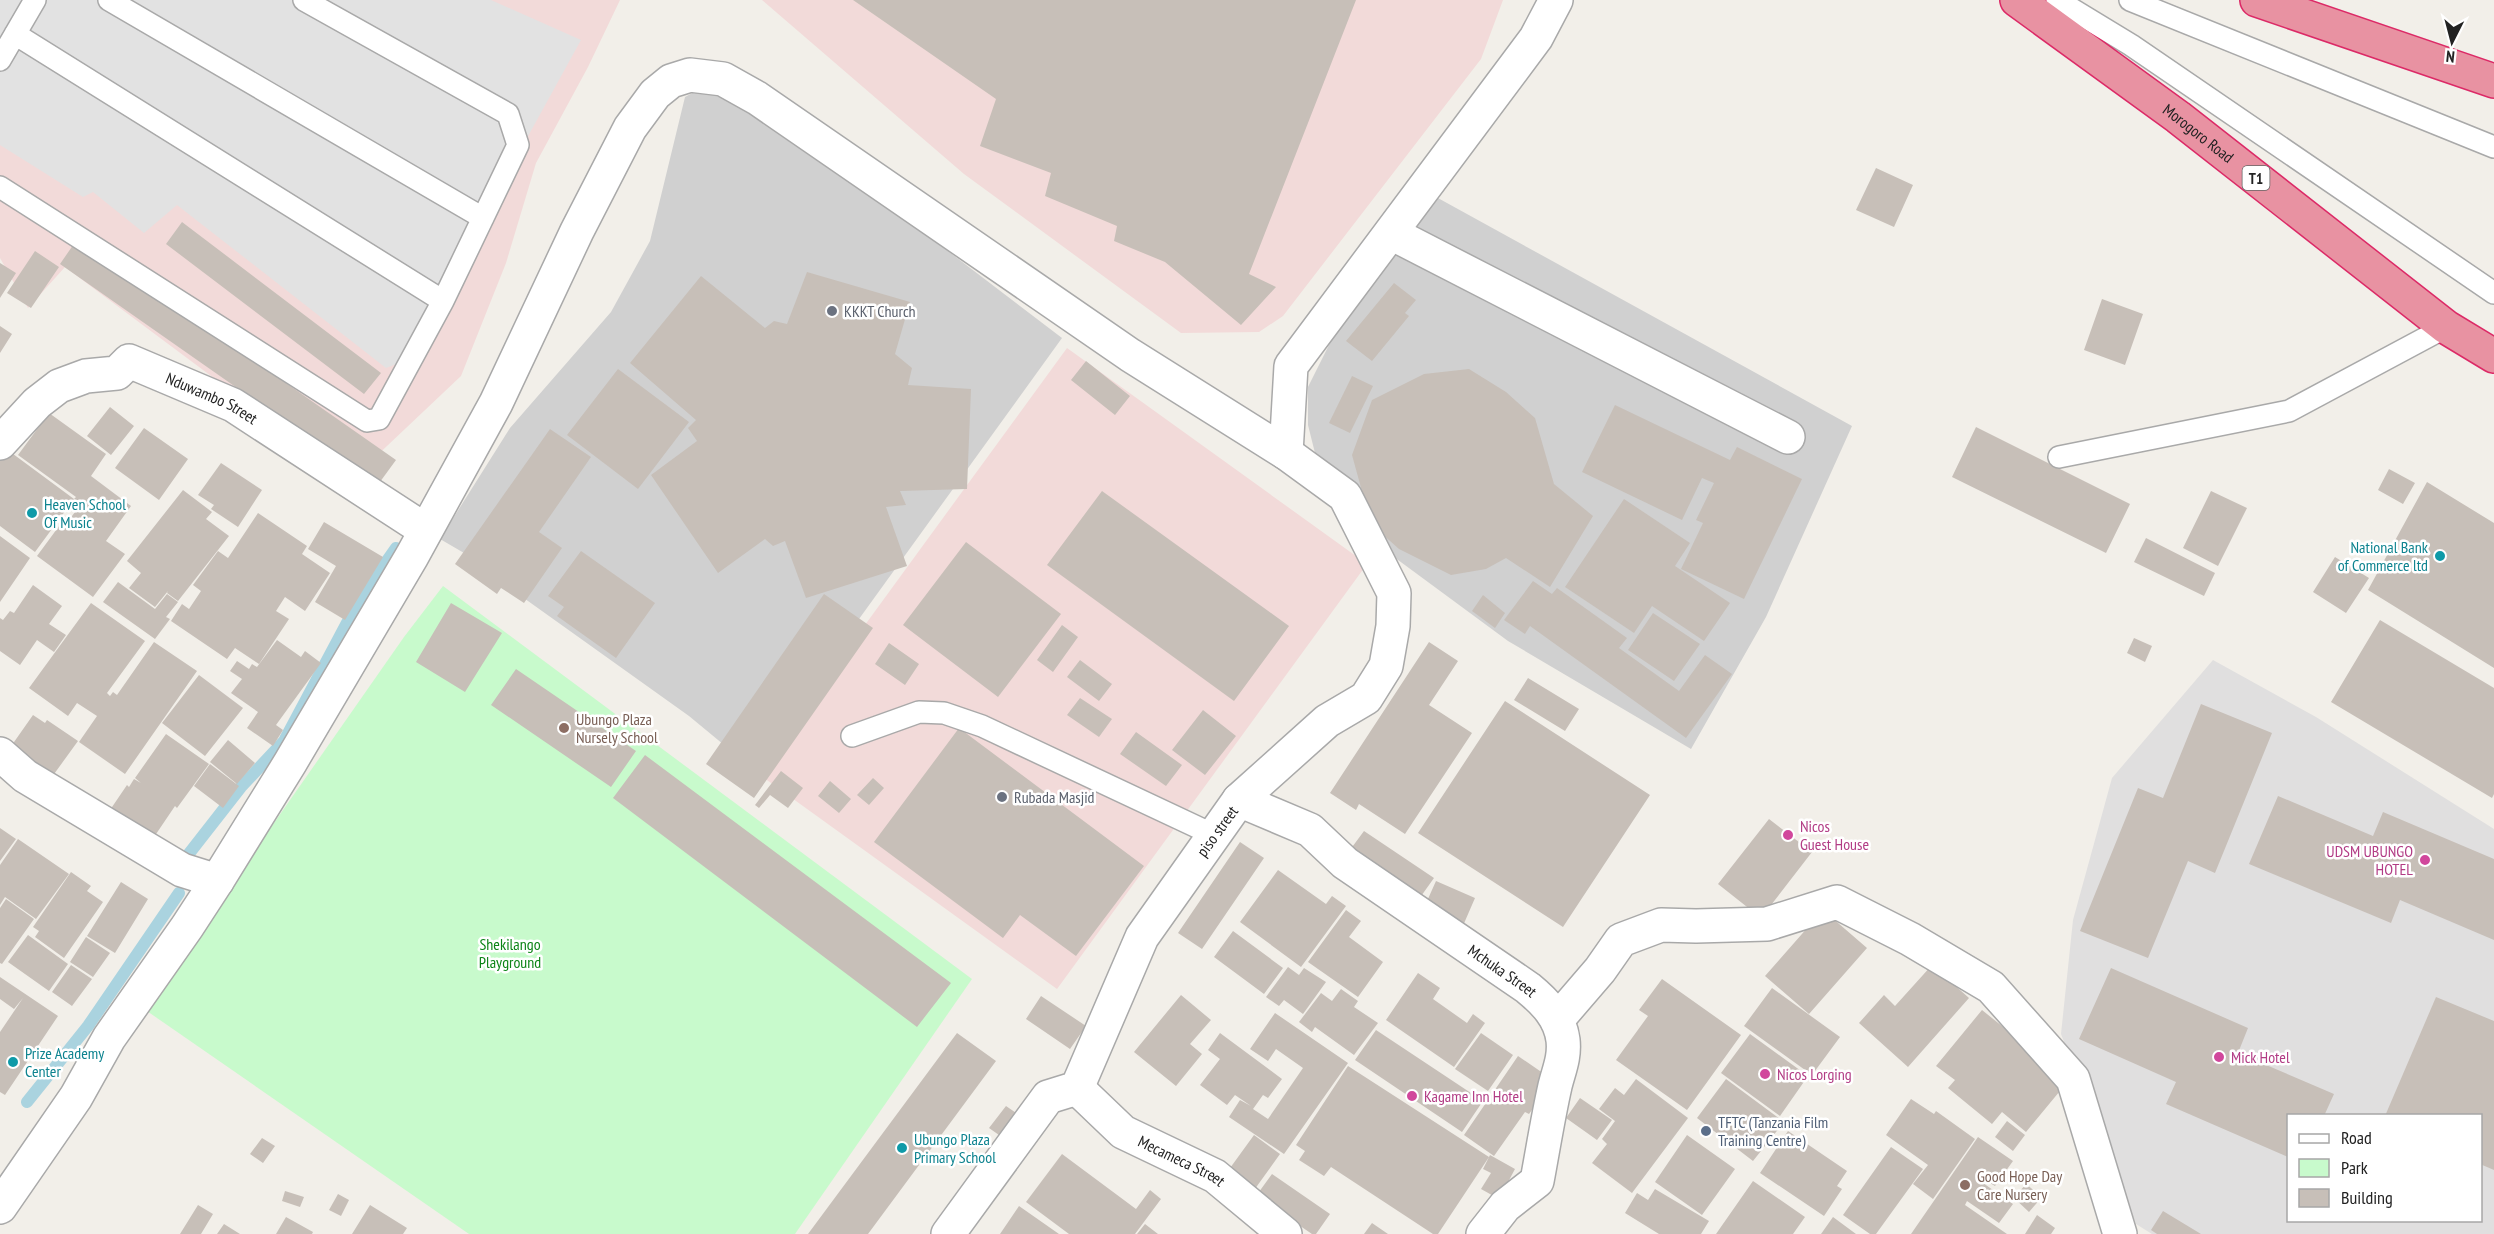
<svg xmlns="http://www.w3.org/2000/svg" width="2494" height="1234" viewBox="0 0 2494 1234" font-family="'PT Sans Narrow',sans-serif">
  <style>
    .residential { fill: #e0dfdf; fill-rule: evenodd }
    .commercial { fill: #f2dad9 }
    .religious { fill: #d0d0d0 }
    .park { fill: #c8facc }
    .parking { fill: #e2e2e2 }
    .lines { fill: none; stroke-linecap: round; stroke-linejoin: round }
    .stream { stroke: #aad3df; stroke-width: 12 }
    .building { fill: #c7bfb8 }
    .lane-casing { stroke: #a9a9a9; stroke-width: 24 }
    .street-casing { stroke: #a9a9a9; stroke-width: 36 }
    .highway-casing { stroke: #dc2a67; stroke-width: 36 }
    .lane { stroke: #fff; stroke-width: 21 }
    .street { stroke: #fff; stroke-width: 33 }
    .highway { stroke: #e892a2; stroke-width: 33 }
    .worship-dot { fill: #6b7280; stroke: #fff; stroke-width: 2 }
    .culture-dot { fill: #0f9aa8; stroke: #fff; stroke-width: 2 }
    .education-dot { fill: #8d6e63; stroke: #fff; stroke-width: 2 }
    .hotel-dot { fill: #d1479c; stroke: #fff; stroke-width: 2 }
    .service-dot { fill: #5c6f8a; stroke: #fff; stroke-width: 2 }
    .labels { text-anchor: middle; dominant-baseline: central; stroke-width: 5; stroke-linejoin: round; paint-order: stroke }
    .shield { fill: #fff; stroke: #646464; stroke-width: 1.5 }
    .shield-label { font-size: 15px; font-weight: bold; fill: #222 }
    .street-label { font-size: 16px; fill: #222; stroke: #fff }
    .worship-label { font-size: 16px; fill: #5b616d; stroke: #fff; text-anchor: start }
    .culture-label { font-size: 16px; fill: #0d838f; stroke: #fff; text-anchor: start }
    .education-label { font-size: 16px; fill: #785e54; stroke: #fff; text-anchor: start }
    .hotel-label { font-size: 16px; fill: #b23c85; stroke: #fff; text-anchor: start }
    .park-label { font-size: 16px; fill: #0c8416; stroke: #fff }
    .service-label { font-size: 16px; fill: #4e5e75; stroke: #fff; text-anchor: start }
  </style>
  <rect width="100%" height="100%" fill="#f2efe9"/>
  <path class="residential" d="M2213,660L2316,717L2494,829V1234H2152L2136,1224L2061,1034L2073,920L2112,778ZM2288,1116H2480V1220H2288Z"/>
  <path class="commercial" d="M0,0H620L588,67L536,163L506,263L461,376L369,463L341,473L65,267L28,308L0,258Z
    M762,0H1503L1481,59L1283,316L1259,332L1181,333L964,174Z
    M1067,348L1367,564L1057,989L757,773Z"/>
  <path class="religious" d="M713,82L776,120L1062,338L755,763L735,754L689,716L514,591L512,581L440,539L510,428L611,312L650,241L685,97Z
    M1427,192L1852,426L1766,617L1691,749L1508,641L1394,557L1321,477L1308,425V387L1335,333Z"/>
  <path class="park" d="M443,586L972,979L795,1234H469L144,1009L404,637Z"/>
  <path class="parking" d="M0,0H491L581,40L404,361L386,368L177,205L144,233L93,192L83,197L0,145Z"/>
  <g class="lines">
    <path class="stream" d="M184,860L241,787L284,741L358,602L396,548
      M27,1102L88,1026L179,893"/>
  </g>
  <path class="building" d="M853,0H1356L1249,274L1276,287L1241,325L1165,262L1114,241L1117,226L1045,196L1051,173L980,146L996,99Z
    M1876,168L1913,185L1894,227L1856,210Z
    M182,222L381,373L364,394L166,244Z
    M78,238L396,460L377,486L60,264Z
    M35,251L59,267L31,308L7,293Z
    M0,263L16,273L0,298Z
    M807,272L910,302L895,354L912,368L908,385L971,389L967,489L900,491L906,505L886,507L907,566L806,598L785,541L773,546L765,539L718,573L651,475L697,441L688,428L696,420L630,363L701,276L765,328L774,321L787,324Z
    M1394,283L1416,300L1405,313L1409,316L1372,361L1346,341Z
    M2102,299L2143,314L2125,365L2084,350Z
    M0,326L12,334L0,353Z
    M1086,361L1130,396L1115,415L1071,380Z
    M618,369L689,422L638,489L567,435Z
    M1469,369L1506,392L1535,418L1554,484L1593,516L1550,587L1506,558L1486,569L1451,575L1399,549L1371,524L1352,455L1372,400L1424,374Z
    M1352,376L1373,386L1350,433L1329,423Z
    M1615,405L1730,460L1737,447L1802,479L1744,599L1681,569L1703,523L1696,520L1714,483L1702,478L1682,520L1582,472Z
    M110,407L134,426L111,455L87,436Z
    M49,413L106,454L91,476L131,506L106,541L125,554L93,597L37,556L65,518L69,520L81,504L74,499L76,497L18,455Z
    M1976,427L2130,504L2106,553L1952,477Z
    M144,428L188,459L159,500L115,468Z
    M550,429L591,457L539,532L562,548L524,603L501,588L497,594L455,564Z
    M5,448L74,499L35,552L0,526V455Z
    M221,463L262,490L238,527L211,509L214,505L198,495Z
    M2389,469L2415,483L2403,504L2378,490Z
    M2427,482L2494,523V668L2368,590Z
    M183,490L212,512L206,519L229,536L178,601L167,593L168,591L155,607L129,588L141,573L127,561Z
    M1102,491L1289,626L1234,701L1047,565Z
    M2211,491L2247,508L2218,566L2183,548Z
    M1624,499L1690,543L1675,566L1730,603L1704,641L1652,606L1634,633L1565,587Z
    M258,513L307,546L302,554L330,573L305,611L285,597L276,611L289,619L259,664L235,648L227,659L171,621L182,604L189,609L201,591L193,585L218,551L228,558Z
    M324,522L383,557L345,620L315,602L336,566L308,549Z
    M0,536L30,558L0,602Z
    M2146,538L2215,573L2204,596L2134,562Z
    M966,542L1061,614L998,697L903,625Z
    M581,551L655,603L616,658L557,616L564,607L548,596Z
    M2335,557L2369,578L2346,613L2313,592Z
    M1533,581L1552,594L1557,588L1627,638L1619,648L1679,691L1705,655L1732,674L1686,738L1530,626L1525,634L1504,620Z
    M118,582L155,609L167,594L178,602L166,617L170,619L155,639L103,602Z
    M33,585L62,606L49,624L66,635L54,652L37,640L20,665L0,651V618L3,620L10,611L14,613Z
    M824,594L873,628L754,798L706,764Z
    M1483,595L1505,613L1495,628L1472,611Z
    M91,603L145,641L107,693L110,696L113,692L117,695L154,642L197,671L125,774L79,742L97,716L77,703L68,716L29,688Z
    M451,603L502,633L465,692L416,662Z
    M1653,613L1700,644L1674,681L1628,650Z
    M2380,620L2494,688V794L2492,798L2331,702Z
    M1062,625L1078,637L1053,672L1037,660Z
    M2134,638L2152,646L2145,662L2127,653Z
    M277,640L301,657L305,651L321,663L276,725L283,730L273,746L247,728L258,712L231,693L242,679L230,671L237,661L249,669L252,664L257,667Z
    M1429,642L1458,661L1429,705L1472,733L1405,834L1359,804L1356,810L1330,793Z
    M889,643L919,664L905,685L875,664Z
    M1080,660L1112,684L1099,701L1067,677Z
    M516,669L636,751L611,787L491,705Z
    M199,675L243,708L205,756L162,723Z
    M1528,678L1579,709L1565,731L1514,700Z
    M1080,698L1112,719L1099,737L1067,715Z
    M1505,701L1650,795L1563,927L1418,833Z
    M2201,704L2272,733L2215,873L2188,861L2148,958L2080,931L2138,788L2163,798Z
    M1203,710L1236,736L1205,775L1172,750Z
    M33,715L45,723L47,720L78,741L49,781L7,752Z
    M959,728L1144,866L1076,956L1020,915L1003,938L874,842Z
    M1136,732L1182,765L1166,786L1120,754Z
    M166,734L209,764L177,808L175,806L152,840L110,810L127,785L129,787L134,779L141,783L135,778Z
    M228,740L255,763L237,784L210,762Z
    M645,755L951,983L917,1027L613,798Z
    M210,764L239,786L223,808L194,786Z
    M781,771L803,788L788,808L770,795L759,808L755,805Z
    M873,778L884,788L869,805L857,795Z
    M830,781L851,799L839,813L818,796Z
    M2278,796L2373,836L2383,812L2494,859V940L2400,900L2391,923L2249,864Z
    M1769,819L1812,852L1761,918L1718,884Z
    M0,828L16,839L0,861Z
    M1364,831L1434,878L1419,899L1347,854Z
    M18,839L69,874L36,919L5,897L0,905V865Z
    M1240,842L1264,858L1202,949L1178,933Z
    M1278,870L1326,904L1332,896L1346,906L1301,967L1240,922Z
    M71,872L91,886L87,891L103,902L64,958L35,937L39,931L33,927Z
    M1436,881L1475,898L1462,928L1423,910Z
    M121,882L148,899L115,953L87,936Z
    M6,899L34,919L2,964L0,963V908Z
    M1346,910L1361,921L1349,937L1383,962L1358,997L1308,962Z
    M1823,910L1867,948L1809,1014L1765,976Z
    M1233,931L1283,968L1264,994L1214,957Z
    M28,935L68,964L49,991L8,962Z
    M86,937L110,953L93,977L70,962Z
    M71,965L92,979L72,1006L52,992Z
    M1932,965L1969,998L1908,1067L1859,1023L1884,995L1895,1006Z
    M1288,967L1299,975L1304,968L1326,982L1303,1014L1284,1000L1279,1006L1266,997Z
    M2111,968L2248,1028L2238,1053L2334,1094L2324,1116H2288V1157L2166,1104L2176,1082L2079,1039Z
    M1418,973L1440,988L1433,999L1467,1023L1473,1014L1485,1023L1454,1067L1386,1020Z
    M0,977L58,1016L5,1095L0,1092V1032L23,998L14,1009L0,999Z
    M1662,979L1741,1035L1687,1110L1616,1060L1648,1016L1639,1010Z
    M1772,988L1840,1037L1812,1075L1744,1026Z
    M1341,989L1358,1001L1354,1007L1378,1023L1354,1055L1315,1027L1312,1032L1299,1022L1321,993L1332,1001Z
    M1181,995L1211,1020L1190,1044L1202,1054L1176,1086L1134,1052Z
    M1041,996L1086,1026L1070,1049L1026,1019Z
    M2436,997L2494,1021V1170L2480,1164V1116H2385Z
    M1982,1010L2069,1080L2026,1132L2002,1112L1992,1124L1948,1088L1955,1080L1936,1066Z
    M1275,1013L1348,1063L1284,1154L1229,1117L1240,1100L1251,1106L1235,1095L1227,1105L1200,1085L1220,1059L1208,1050L1220,1033L1282,1079L1268,1098L1263,1095L1253,1109L1268,1119L1303,1068L1276,1049L1268,1061L1250,1049Z
    M1376,1030L1483,1101L1462,1132L1355,1060Z
    M957,1033L996,1061L868,1234H808Z
    M1481,1033L1513,1055L1488,1091L1455,1069Z
    M1750,1034L1808,1076L1780,1116L1721,1073Z
    M1518,1056L1553,1080L1529,1114L1525,1112L1494,1156L1464,1135Z
    M1348,1066L1489,1157L1438,1234H1433L1331,1167L1324,1176L1299,1160L1305,1151L1296,1145Z
    M1636,1079L1688,1118L1632,1193L1592,1163L1607,1144L1602,1139L1615,1121L1599,1109L1615,1088L1624,1095Z
    M1726,1079L1784,1122L1753,1161L1697,1118Z
    M1580,1098L1612,1120L1597,1140L1566,1118Z
    M1911,1099L1934,1114L1936,1111L1975,1139L1933,1199L1913,1184L1928,1165L1886,1135Z
    M1006,1106L1025,1119L1009,1142L989,1128Z
    M2007,1121L2025,1135L2013,1151L1995,1137Z
    M1788,1131L1847,1171L1837,1186L1842,1189L1824,1216L1760,1173Z
    M1254,1135L1280,1154L1252,1193L1225,1175Z
    M1687,1135L1735,1169L1702,1215L1655,1182Z
    M1978,1137L2013,1161L1995,1186L1985,1180L1983,1183L2013,1204L1999,1223L1967,1201L1965,1205L2007,1234H1911Z
    M262,1138L275,1146L263,1163L250,1154Z
    M1891,1147L1923,1169L1876,1234H1870L1843,1215Z
    M1062,1154L1136,1209L1150,1190L1161,1199L1135,1234H1069L1026,1202Z
    M1490,1155L1515,1169L1499,1199L1481,1189L1491,1173L1483,1169Z
    M1272,1174L1330,1214L1316,1234H1312L1256,1196Z
    M1753,1181L1805,1217L1793,1234H1716Z
    M2026,1184L2042,1197L2029,1212L2014,1198Z
    M1655,1189L1709,1221L1701,1234H1659L1625,1213L1637,1193L1648,1200Z
    M285,1191L304,1197L300,1207L282,1201Z
    M338,1194L349,1200L341,1216L329,1210Z
    M198,1205L213,1214L201,1234H180Z
    M370,1205L407,1228L403,1234H352Z
    M1019,1206L1059,1234H1000Z
    M2163,1211L2201,1234H2157L2151,1230Z
    M2037,1215L2055,1228L2051,1234H2025Z
    M286,1217L313,1232L312,1234H276Z
    M1833,1217L1856,1234H1821Z
    M1372,1223L1388,1234H1364Z
    M224,1224L240,1234H217Z
    M1145,1224L1158,1234H1137Z"/>
  <g class="lines">
    <defs>
      <path id="lane" d="M109,0L483,218
        M2057,0L2131,45L2494,293
        M2130,0L2494,147
        M15,34L443,301
        M0,60L35,0
        M0,187L367,421L379,419L443,301L518,145L508,114L304,0
        M2059,457L2289,411L2446,327
        M852,736L919,712L944,713L982,726L1214,835"/>
      <g id="street">
        <path d="M1391,233L1788,437"/>
        <path id="s1" d="M0,443L37,403L59,386L86,376L117,373L129,361L233,405L425,530"/>
        <path d="M1286,453L1291,366L1536,38L1556,0"/>
        <path d="M0,754L25,776L182,870L217,881"/>
        <path id="s2" d="M1239,800L1310,830L1345,863L1528,988C1545,1002 1560,1017 1563,1040C1565,1057 1559,1070 1555,1086C1548,1117 1543,1149 1537,1181L1505,1206L1483,1234"/>
        <path d="M1557,1020L1600,970L1621,940L1661,925L1696,926L1767,924L1837,902L1910,939L1991,987L2073,1079L2120,1234"/>
        <path id="s3" d="M1077,1088L1123,1132L1215,1176L1285,1234"/>
        <path d="M0,1207L76,1097L109,1038L187,927L217,881L290,763L412,556L496,403L577,231L630,128L655,94L671,81L690,75L723,79L757,98L1130,355L1286,453L1345,496L1394,593L1393,626L1386,666L1366,698L1327,721L1239,800L1142,937L1077,1088L1048,1097L948,1234"/>
      </g>
      <g id="highway">
        <path id="s4" d="M2017,0L2178,117L2446,327L2494,356"/>
        <path d="M2257,0L2494,81"/>
      </g>
    </defs>
    <use href="#lane" class="lane-casing"/>
    <use href="#street" class="street-casing"/>
    <use href="#highway" class="highway-casing"/>
    <use href="#lane" class="lane"/>
    <use href="#street" class="street"/>
    <use href="#highway" class="highway"/>
  </g>
  <g class="worship-dot">
    <circle cx="832" cy="311" r="6"/>
    <circle cx="1002" cy="797" r="6"/>
  </g>
  <g class="culture-dot">
    <circle cx="32" cy="513" r="6"/>
    <circle cx="2440" cy="556" r="6"/>
    <circle cx="13" cy="1062" r="6"/>
    <circle cx="902" cy="1148" r="6"/>
  </g>
  <g class="education-dot">
    <circle cx="564" cy="728" r="6"/>
    <circle cx="1965" cy="1185" r="6"/>
  </g>
  <g class="hotel-dot">
    <circle cx="1788" cy="835" r="6"/>
    <circle cx="2425" cy="860" r="6"/>
    <circle cx="2219" cy="1057" r="6"/>
    <circle cx="1765" cy="1074" r="6"/>
    <circle cx="1412" cy="1096" r="6"/>
  </g>
  <circle class="service-dot" cx="1706" cy="1131" r="6"/>
  <g class="labels">
    <rect class="shield" x="2242.5" y="166" width="27" height="24" rx="4.5"/>
    <g class="shield-label">
      <text x="2256" y="178">T1</text>
    </g>
    <g class="street-label">
      <text stroke="none"><textPath href="#s4" startOffset="225">Morogoro Road</textPath></text>
      <text stroke="none"><textPath href="#s1" startOffset="250">Nduwambo Street</textPath></text>
      <text transform="translate(1217 831) rotate(-54)">piso street</text>
      <text stroke="none"><textPath href="#s2" startOffset="316">Mchuka Street</textPath></text>
      <text stroke="none"><textPath href="#s3" startOffset="129">Mecameca Street</textPath></text>
    </g>
    <g class="worship-label">
      <text x="844" y="311">KKKT Church</text>
      <text x="1014" y="797">Rubada Masjid</text>
    </g>
    <g class="culture-label">
      <text x="44" y="504">Heaven School<tspan x="44" dy="18">Of Music</tspan></text>
      <text x="2428" y="547" text-anchor="end">National Bank<tspan x="2428" dy="18">of Commerce ltd</tspan></text>
      <text x="25" y="1053">Prize Academy<tspan x="25" dy="18">Center</tspan></text>
      <text x="914" y="1139">Ubungo Plaza<tspan x="914" dy="18">Primary School</tspan></text>
    </g>
    <g class="education-label">
      <text x="576" y="719">Ubungo Plaza<tspan x="576" dy="18">Nursely School</tspan></text>
      <text x="1977" y="1176">Good Hope Day<tspan x="1977" dy="18">Care Nursery</tspan></text>
    </g>
    <g class="hotel-label">
      <text x="1800" y="826">Nicos<tspan x="1800" dy="18">Guest House</tspan></text>
      <text x="2413" y="851" text-anchor="end">UDSM UBUNGO<tspan x="2413" dy="18">HOTEL</tspan></text>
      <text x="2231" y="1057">Mick Hotel</text>
      <text x="1777" y="1074">Nicos Lorging</text>
      <text x="1424" y="1096">Kagame Inn Hotel</text>
    </g>
    <g class="park-label">
      <text x="510" y="944">Shekilango<tspan x="510" dy="18">Playground</tspan></text>
    </g>
    <g class="service-label">
      <text x="1718" y="1122">TFTC (Tanzania Film<tspan x="1718" dy="18">Training Centre)</tspan></text>
    </g>
  </g>
  <rect x="2287" y="1114" width="195" height="108" fill="#ffffff" stroke="#a7a7a7" stroke-width="1.5"/>
  <rect x="2299" y="1134" width="30" height="9" fill="#ffffff" stroke="#a7a7a7" stroke-width="1.5"/>
  <text x="2341" y="1144" font-size="18" fill="#222222">Road</text>
  <rect x="2299" y="1159" width="30" height="18" fill="#c8facc" stroke="#a7a7a7" stroke-width="1.5"/>
  <text x="2341" y="1174" font-size="18" fill="#222222">Park</text>
  <rect x="2299" y="1189" width="30" height="18" fill="#c7bfb8" stroke="#a7a7a7" stroke-width="1.5"/>
  <text x="2341" y="1204" font-size="18" fill="#222222">Building</text>
  <g transform="translate(2452 42) rotate(186)" stroke="#ffffff" stroke-width="4.5" paint-order="stroke">
  <path d="M0-4.5L10 22L0 15L-10 22Z" fill="#222222"/>
  <text y="-9" font-size="16" font-weight="bold" text-anchor="middle" fill="#222222">N</text>
  </g>
</svg>
